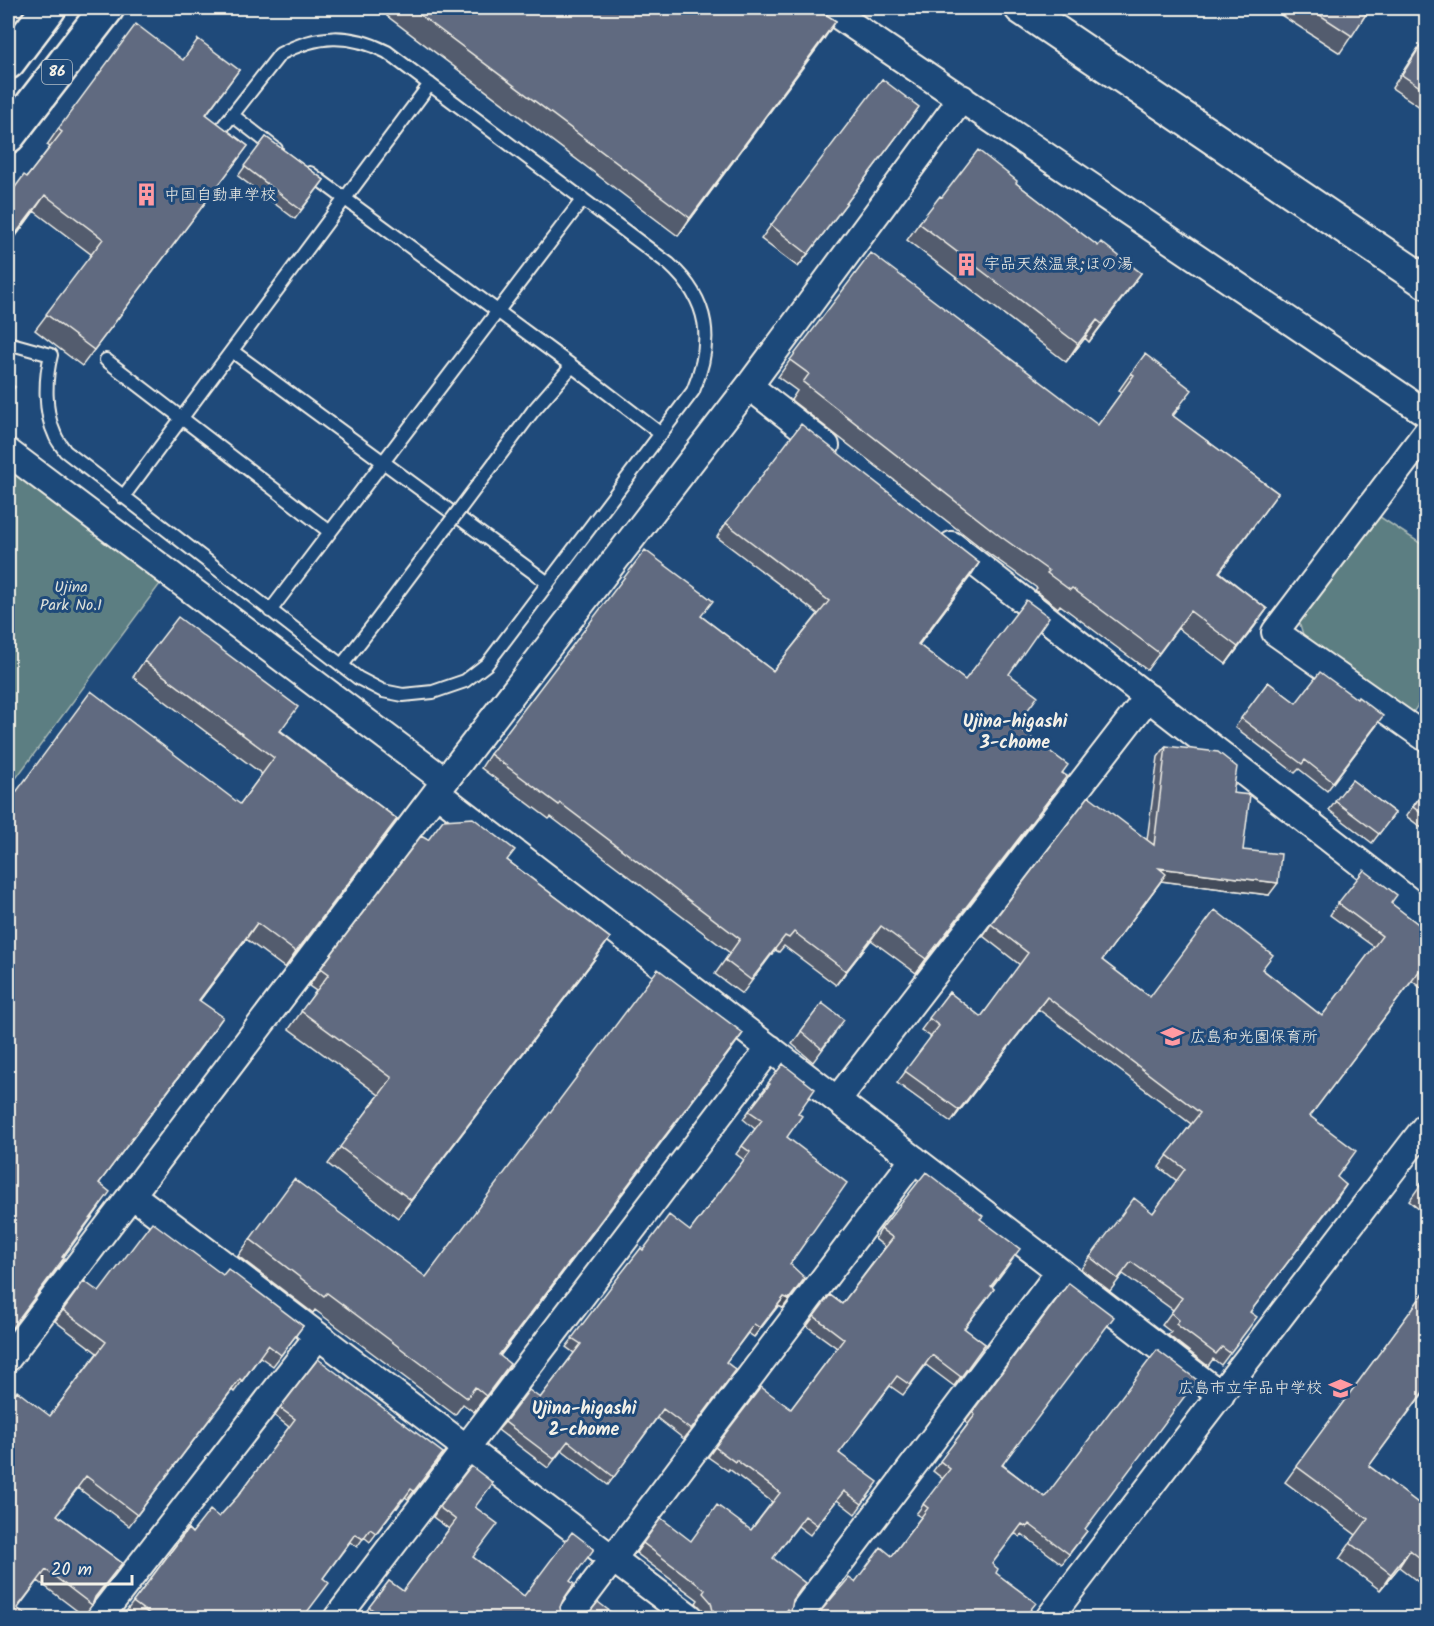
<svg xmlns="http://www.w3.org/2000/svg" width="1434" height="1626" viewBox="0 0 1434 1626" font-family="Kalam,'Klee One',sans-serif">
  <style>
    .green { fill: #5b7e82; stroke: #a8b8b5; stroke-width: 1.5 }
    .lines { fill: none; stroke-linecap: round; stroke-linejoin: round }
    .service-casing { stroke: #f4f1e8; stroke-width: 16 }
    .minor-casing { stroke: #f4f1e8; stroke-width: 30 }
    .tertiary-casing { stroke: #f4f1e8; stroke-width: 36 }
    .primary-casing { stroke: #f4f1e8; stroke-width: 38 }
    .service { stroke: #1f4a7a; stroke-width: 12 }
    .minor { stroke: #1f4a7a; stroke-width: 26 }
    .tertiary { stroke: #1f4a7a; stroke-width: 32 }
    .primary { stroke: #1f4a7a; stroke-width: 33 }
    .service-bridge-casing { stroke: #f4f1e8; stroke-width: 16; stroke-linecap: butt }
    .service-bridge { stroke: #1f4a7a; stroke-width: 12 }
    .wall { fill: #535c6e; stroke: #f4f1e8; stroke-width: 1.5 }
    .shaded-wall { fill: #434b5a; stroke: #f4f1e8; stroke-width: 1.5 }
    .building { fill: #606b80; stroke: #f4f1e8; stroke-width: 1.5 }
    .labels { text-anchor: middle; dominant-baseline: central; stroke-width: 6; stroke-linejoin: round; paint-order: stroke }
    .shield { fill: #1f4a7a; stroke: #b4bfc7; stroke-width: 1.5 }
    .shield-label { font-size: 15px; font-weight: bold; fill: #f4f1e8 }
    .poi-label { font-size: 16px; fill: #f4f1e8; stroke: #1f4a7a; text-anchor: start }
    .park-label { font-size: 16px; fill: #dde0d9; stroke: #1f4a7a }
    .neighbourhood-label { font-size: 18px; font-weight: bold; fill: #f4f1e8; stroke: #1f4a7a }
  </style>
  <rect width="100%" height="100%" fill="#1f4a7a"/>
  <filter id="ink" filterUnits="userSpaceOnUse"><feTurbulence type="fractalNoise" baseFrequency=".0167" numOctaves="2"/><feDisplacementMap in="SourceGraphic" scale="12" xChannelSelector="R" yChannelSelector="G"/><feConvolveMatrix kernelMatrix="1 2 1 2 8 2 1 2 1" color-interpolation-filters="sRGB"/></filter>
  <g filter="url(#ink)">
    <path class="green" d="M8,468L160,584L8,789Z
      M1377,515L1426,547V693L1412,714L1304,638L1299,621Z"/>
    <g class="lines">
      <defs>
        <path id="service" d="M232,115L276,149
          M310,173L572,366L661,434
          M8,343L51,355C45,378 44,412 55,435C57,441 62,446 65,451L358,678L383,691L403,695L433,692L465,681L487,664L693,391C714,341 710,301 669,264L387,52C349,33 318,34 280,54L218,133
          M232,351L548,583
          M106,360L330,532
          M533,411L572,366
          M123,497L430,84
          M270,611L583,199
          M342,665L374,624"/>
        <path id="minor" d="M827,8L1426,413
          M749,386L826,446
          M1426,433L1275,632L1426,738
          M8,452L445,781
          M952,545L1426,914
          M437,793L1221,1395
          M837,1100L1148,697
          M132,1195L691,1618
          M8,1358L445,781L749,386L962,98
          M99,1618L318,1336
          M337,1618L770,1048
          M568,1618L914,1159
          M798,1618L1060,1271
          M1049,1618L1426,1126"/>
        <path id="tertiary" d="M1021,8L1426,282"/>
        <path id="primary" d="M8,62L49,8
          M8,136L107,8"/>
      </defs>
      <use href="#service" class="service-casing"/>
      <use href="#minor" class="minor-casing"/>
      <use href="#tertiary" class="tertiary-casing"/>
      <use href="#primary" class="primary-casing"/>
      <use href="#service" class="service"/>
      <use href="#minor" class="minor"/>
      <use href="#tertiary" class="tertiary"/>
      <use href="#primary" class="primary"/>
      <defs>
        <path id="service-bridge" d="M374,624L533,411"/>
      </defs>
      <use href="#service-bridge" class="service-bridge-casing"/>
      <use href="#service-bridge" class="service-bridge"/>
    </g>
    <path class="wall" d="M393,8H816L836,21L678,236L387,16Z
      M1270,8H1370L1340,53Z
      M1426,36V111L1392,88Z
      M183,60L239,70L206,115L248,146L82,366L35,330L92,255L34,211L8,247V197L27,177L50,147L47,145L58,129Z
      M909,120L798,267L761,239L771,225Z
      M266,137L324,180L295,219L238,176Z
      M1016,183L1098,246L1141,273L1089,342L1085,338L1066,362L907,240L919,223L942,197Z
      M790,360L1098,425L1122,392L1119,390L1131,373L1180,407L1173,416L1278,493L1220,572L1267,609L1226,664L1178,628L1147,670L1060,605L1058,608L1035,590L1037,588L988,553L791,400L797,391L778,377Z
      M726,523L979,563L919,645L965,680L1009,674L1016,726L1063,773L1057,790L916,973L871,940L836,985L784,946L779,952L775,950L742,994L715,974L730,953L551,817L549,819L481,768L490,754L702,617L773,671L818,614L717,537Z
      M144,661L281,731L397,819L285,968L246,939L200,1000L211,1034L99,1183V1208L63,1258L52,1275L240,804L262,774L133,677Z
      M1268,682L1296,703L1357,699L1377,725L1327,791L1299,769L1295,773L1235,727Z
      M1166,746L1233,793L1243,850L1269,895L1161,881L1102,960L1150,997L1262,969L1322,1016L1374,947L1330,915L1338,903L1391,904L1426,930V992L1412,981L1310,1116L1337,1178L1346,1185L1250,1312L1248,1329L1221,1365L1213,1359L1208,1366L1168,1335L1171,1332L1162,1325L1173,1310L1123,1274L1110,1291L1081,1269L1090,1257L1153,1213L1177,1181L1159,1167L1191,1124L1038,1009L951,1122L897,1083L931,1037L921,1030L949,992L981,1017L1020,965L983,936L991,924L1147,840L1158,757Z
      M1352,780L1395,813L1372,843L1329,810Z
      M1426,788V831L1406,816Z
      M428,840L508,861L610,938L597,956L398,1218L328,1164L379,1095L289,1029L316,991L309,986L321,968Z
      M822,1003L835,1033L813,1062L792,1044Z
      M743,1033L500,1356L499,1380L474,1412L463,1404L455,1415L315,1310L313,1313L238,1256L250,1239L426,1277Z
      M783,1064L798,1113L787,1137L790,1264L783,1308L778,1306L754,1337L748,1333L726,1362L730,1378L684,1439L657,1418L608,1485L562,1450L548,1468L498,1430L505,1422L540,1398L574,1353L566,1347L643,1250L690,1231L744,1160L736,1154L755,1129L743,1119L763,1092H762Z
      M1426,1177V1215L1409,1201Z
      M980,1219L1013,1259L992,1287L994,1289L964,1329L985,1344L954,1386L926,1365L903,1395L890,1386L839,1453L871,1492L855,1514L837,1500L810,1535L798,1526L773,1558L792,1601L791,1611L785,1618H705V1612L696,1603L698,1600L636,1553L643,1543L691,1541L751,1530L772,1502L729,1469L728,1471L708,1457L715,1447L791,1409L837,1348L807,1326L830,1295L842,1304L885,1247L875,1239L881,1229Z
      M223,1275L303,1326L273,1366L260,1357L234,1392L232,1390L129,1526L78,1488L57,1515L122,1563L94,1600L92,1605L84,1616L38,1581L18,1608L8,1618V1403L50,1416L97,1353L55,1321L63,1310L99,1292Z
      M1069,1283L1003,1465L1087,1531L1062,1564L1022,1534L1020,1537L1016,1534L816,1618L855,1582L892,1556L921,1517L916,1514L943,1479L933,1471L968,1424L965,1422Z
      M1426,1290V1389L1369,1466L1426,1509V1588L1399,1567L1380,1590L1339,1559L1356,1535L1285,1482Z
      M280,1408L443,1453L408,1499L405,1497L397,1508L396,1507L370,1542L364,1537L357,1547L350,1542L323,1578L305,1616L307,1618H138L127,1610L188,1529L192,1533L219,1517L238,1496L289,1427L275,1416Z
      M439,1507H476L473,1557L524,1596L570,1581L560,1607L561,1614L565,1618H364L362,1617L389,1581L403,1591L449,1529L433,1517Z"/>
    <path class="shaded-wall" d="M836,21L824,39L678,236L690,218Z
      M919,107L909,120L798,267L808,254Z
      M45,195L34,211L8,247V244Z
      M1141,273L1128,291L1089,342L1102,324Z
      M1097,320L1085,338L1066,362L1078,344Z
      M979,563L970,577L908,658L918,644Z
      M1267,609L1255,626L1226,664L1238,647Z
      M1067,776L1057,790L916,973L926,959Z
      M397,819L385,835L285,968L296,952Z
      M1159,868L1278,883L1269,895L1161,881L1093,972Z
      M257,923L246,939L188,1016L199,1000Z
      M881,926L871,940L836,985L846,971Z
      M610,938L597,956L398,1218L411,1200Z
      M1047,997L1038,1009L951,1122L959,1110Z
      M223,1017L211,1034L87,1199L99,1183Z
      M743,1033L731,1050L488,1372L499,1355Z
      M1346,1185L1338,1197L1241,1323L1250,1312Z
      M64,1258L52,1275L8,1334V1333Z
      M805,1278L783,1308L778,1306L754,1337L784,1297Z
      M510,1364L499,1380L474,1412Z
      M1410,1550L1399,1567L1380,1590L1391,1574Z"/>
    <path class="building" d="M411,8H816L836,21L690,218Z
      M1309,8H1370L1352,36Z
      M136,24L183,60L198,39L239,70L206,114L248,146L94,350L46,314L103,239L45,195L8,244V197L24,175L27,177L62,132L58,129Z
      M1426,37V91L1402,75Z
      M882,79L919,107L808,254L771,225Z
      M266,137L324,180L301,210L244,166Z
      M978,150L1017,181L1016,183L1098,246L1101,242L1141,273L1102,324L1097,320L1078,344L919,223L940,196L942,197Z
      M871,253L1098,425L1134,375L1131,373L1145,354L1192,390L1172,415L1278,493L1219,572L1267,609L1238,647L1190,611L1159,653L1072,588L1070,590L1047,573L1049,571L1000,536L803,382L809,374L790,360Z
      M8,381L15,387L8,398Z
      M801,424L979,563L918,644L965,680L1026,600L1049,617L1009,674L1038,696L1016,726L1068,765L1062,773L1067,776L926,959L881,926L846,971L794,932L789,938L785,936L751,980L725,960L740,939L560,803L559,805L490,754L645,550L713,601L701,616L773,671L829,601L726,523Z
      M178,617L298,707L280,731L397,819L296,952L257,923L199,1000L223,1017L99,1183L110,1192L62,1257L64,1258L8,1333V803L91,691L240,804L274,758L144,661Z
      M1320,672L1357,699L1358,697L1383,716L1333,782L1305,760L1302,764L1241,718L1268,682L1296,703Z
      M1166,746L1218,752L1237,767L1233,793L1250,795L1243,850L1281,854L1278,883L1159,868L1166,874L1102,960L1150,997L1215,910L1273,955L1262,969L1322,1016L1382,936L1338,903L1364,870L1397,895L1391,903L1426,930V974L1420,970L1310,1116L1356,1151L1337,1177L1346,1185L1250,1312L1257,1317L1230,1353L1222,1347L1216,1354L1176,1324L1179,1320L1171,1313L1182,1298L1131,1262L1118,1279L1090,1257L1134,1198L1153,1213L1185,1169L1167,1155L1200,1113L1047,997L959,1110L905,1071L939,1026L929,1018L949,992L981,1017L1028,953L991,924L1089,796L1154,845Z
      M1352,780L1395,813L1379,834L1335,801Z
      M1426,788V817L1413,807Z
      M473,818L515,850L507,860L610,938L411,1200L340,1147L392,1078L301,1011L329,974L321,968L421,836L428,840L443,820Z
      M658,969L743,1033L499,1355L510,1364L486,1396L475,1387L467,1398L327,1293L324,1296L250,1239L294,1179L426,1277Z
      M822,1003L844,1020L822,1049L801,1031Z
      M783,1064L815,1089L798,1113L802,1116L787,1137L847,1183L790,1264L805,1278L789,1299L784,1297L760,1328L754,1324L726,1362L736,1370L691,1430L663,1409L614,1477L568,1441L554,1459L505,1422L529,1390L540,1398L581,1344L572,1338L616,1280L641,1248L643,1250L669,1215L690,1231L750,1152L742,1146L762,1120L749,1111L770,1084L768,1083Z
      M926,1172L983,1216L980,1219L1020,1249L991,1286L994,1289L964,1328L985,1344L961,1377L932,1355L910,1385L897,1376L839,1453L878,1482L862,1504L844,1491L817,1525L805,1516L773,1558L805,1583L793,1600L791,1611L788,1609L781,1618H708L713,1611L711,1602L703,1593L705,1590L643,1543L661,1518L691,1541L717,1505L751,1530L780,1493L736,1460L735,1462L715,1447L761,1387L791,1409L844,1339L814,1316L830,1295L842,1304L893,1238L881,1229Z
      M1426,1177V1190L1420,1185Z
      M152,1222L223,1275L228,1269L303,1326L281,1355L268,1345L242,1381L240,1379L137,1515L86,1476L57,1515L122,1563L95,1597L92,1605L46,1570L17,1608L30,1617L29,1618H8V1432L11,1427L8,1424V1403L17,1391L50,1416L106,1342L63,1310L84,1281L99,1292Z
      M1069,1283L1114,1317L1002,1465L1045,1497L1157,1350L1197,1380L1085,1529L1087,1531L1069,1554L1029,1524L1027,1527L1022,1524L992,1564L998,1569L996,1573L1036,1603L1024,1618H815L849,1578L855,1582L881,1547L892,1556L928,1508L923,1504L950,1469L940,1461L975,1415L972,1412Z
      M1426,1290V1388L1369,1466L1426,1509V1563L1410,1550L1391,1574L1350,1543L1368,1519L1296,1466Z
      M318,1359L443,1453L414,1491L411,1489L403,1500L402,1499L376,1533L370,1529L363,1539L355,1534L323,1578L329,1583L304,1616L307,1618H155L133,1602L188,1529L192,1533L210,1510L219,1517L238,1496L295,1419L280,1408Z
      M471,1466L493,1483L475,1507L498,1524L473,1557L524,1596L572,1532L594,1549L570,1581L574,1584L563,1600L560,1607L561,1614L565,1618H379L381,1616L369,1607L389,1581L403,1591L456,1520L439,1507Z
      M598,1602L616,1616L614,1618H585Z"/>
  </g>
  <defs>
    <symbol id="building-bare" viewBox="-9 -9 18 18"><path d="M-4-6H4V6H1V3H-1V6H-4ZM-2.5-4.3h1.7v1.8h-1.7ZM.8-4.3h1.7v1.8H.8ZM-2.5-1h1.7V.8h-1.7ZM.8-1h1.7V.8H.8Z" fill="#ff9aa2" stroke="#1f4a7a" stroke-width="2.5" paint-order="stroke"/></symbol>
    <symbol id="school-bare" viewBox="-9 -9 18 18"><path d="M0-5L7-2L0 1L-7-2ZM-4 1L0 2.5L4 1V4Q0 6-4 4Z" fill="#ff9aa2" stroke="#1f4a7a" stroke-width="2.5" paint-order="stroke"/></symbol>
  </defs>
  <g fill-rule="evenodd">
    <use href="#building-bare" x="130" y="178" width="33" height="33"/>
    <use href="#building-bare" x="950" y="248" width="33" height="33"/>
    <use href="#school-bare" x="1156" y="1020" width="33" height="33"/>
    <use href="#school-bare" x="1324" y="1372" width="33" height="33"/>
  </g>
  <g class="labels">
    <rect class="shield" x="42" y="60" width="30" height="24" rx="4.5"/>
    <g class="shield-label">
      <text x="57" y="72">86</text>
    </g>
    <g class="poi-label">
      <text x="164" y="195">中国自動車学校</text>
      <text x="984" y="264">宇品天然温泉;ほの湯</text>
      <text x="1190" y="1037">広島和光園保育所</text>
      <text x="1322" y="1388" text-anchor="end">広島市立宇品中学校</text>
    </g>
    <g class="park-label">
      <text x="71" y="587">Ujina<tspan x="71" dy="18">Park No.1</tspan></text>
    </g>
    <g class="neighbourhood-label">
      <text x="1015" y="722">Ujina-higashi<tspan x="1015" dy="21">3-chome</tspan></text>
      <text x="584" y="1409">Ujina-higashi<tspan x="584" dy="21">2-chome</tspan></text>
    </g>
  </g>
  <rect width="1434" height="1626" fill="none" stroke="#1f4a7a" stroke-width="30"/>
  <rect x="15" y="15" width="1404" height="1596" fill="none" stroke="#f4f1e8" stroke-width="2" filter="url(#ink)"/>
  <path d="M42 1575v9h90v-9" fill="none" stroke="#f4f1e8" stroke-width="3"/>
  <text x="51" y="1575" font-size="18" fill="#f4f1e8" stroke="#1f4a7a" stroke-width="4.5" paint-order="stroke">20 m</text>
</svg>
